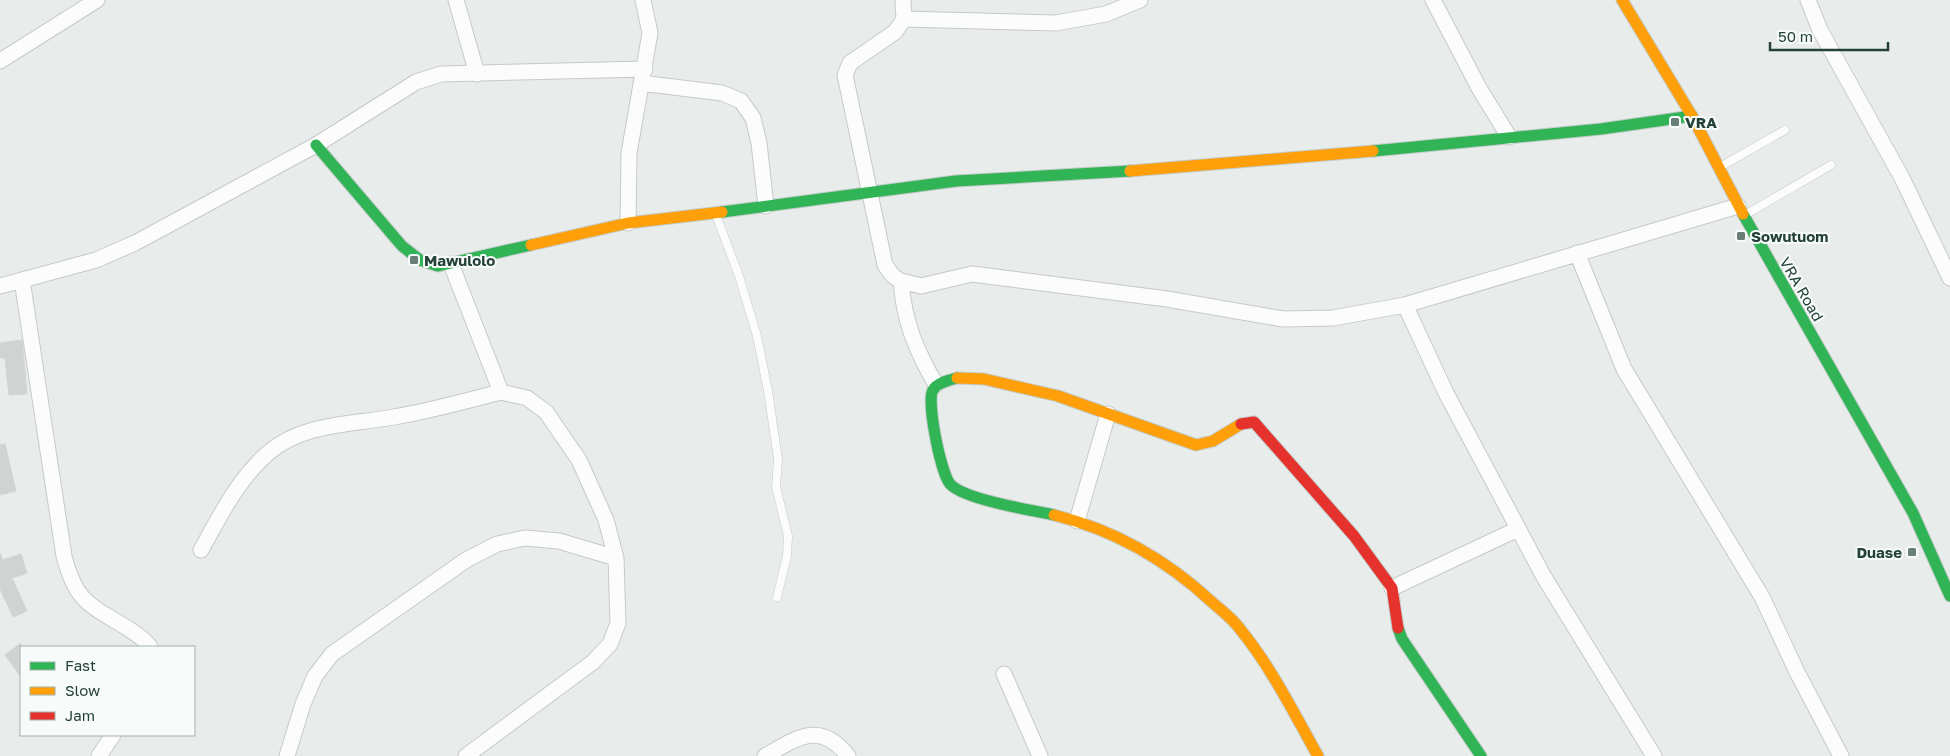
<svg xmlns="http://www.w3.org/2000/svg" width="1950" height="756" viewBox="0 0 1950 756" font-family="'Golos Text',sans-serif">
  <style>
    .building { fill: #cfd4d2; stroke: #d1d6d4 }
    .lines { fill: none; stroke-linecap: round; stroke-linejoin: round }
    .lane-casing { stroke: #c5cac8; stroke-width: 9 }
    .street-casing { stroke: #c5cac8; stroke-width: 17 }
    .fast-casing { stroke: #c3cbc8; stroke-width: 13 }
    .slow-casing { stroke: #c3cbc8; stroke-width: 13 }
    .jam-casing { stroke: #c3cbc8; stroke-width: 13 }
    .lane { stroke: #fcfcfc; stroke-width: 8 }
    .street { stroke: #fcfcfc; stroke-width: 15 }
    .fast { stroke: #30b455; stroke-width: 11 }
    .slow { stroke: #ff9f0a; stroke-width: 11 }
    .jam { stroke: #e5322d; stroke-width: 11 }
    .poi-dot { fill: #697e78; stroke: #f7fbf9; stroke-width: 2 }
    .labels { text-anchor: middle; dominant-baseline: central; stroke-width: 4; stroke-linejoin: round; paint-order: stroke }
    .poi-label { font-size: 15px; font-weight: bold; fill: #24423a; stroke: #f7fbf9; text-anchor: start }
    .street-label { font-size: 15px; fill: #24423a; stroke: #f7fbf9 }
  </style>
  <rect width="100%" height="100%" fill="#e8edeb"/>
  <path class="building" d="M22,340L27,394L9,395L5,358H0V343Z
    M5,444L16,491L0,495V445Z
    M0,553L3,560L21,554L27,573L12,578L27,611L13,617L0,589Z
    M21,643V677L5,655Z"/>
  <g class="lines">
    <defs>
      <path id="lane" d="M1720,167L1785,130
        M716,215L739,276L757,336L768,391L778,459L776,487L788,536L787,556L777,597
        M1745,215L1831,165"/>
      <path id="street" d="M456,0L477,74
        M903,0L904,19L895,32L850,63L845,75L885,265L893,276L901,281L921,286L972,274L1167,299L1283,319L1333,318L1405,305L1738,206
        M1433,0L1479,88L1509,137
        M1808,0L1820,30L1902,178L1950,278
        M904,19L1056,23L1106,14L1140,0
        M0,61L97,0
        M641,83L722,93L741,101L753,118L759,143L766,206
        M628,223L629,153L650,33L643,0
        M1577,253L1624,369L1762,597L1797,672L1841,756
        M451,264L501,392L527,398L546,412L579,460L606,520L616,558L618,623L610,644L593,662L466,756
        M22,280L64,556C76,603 90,605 129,629C136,634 146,640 150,647
        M901,281C904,322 916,350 936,385
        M0,286L96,260L135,243L316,145L416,82L441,74L645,69
        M1405,305L1446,393L1544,577L1654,756
        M1077,521L1108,414
        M201,550C220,516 238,479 268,453C303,423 350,425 394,417C430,411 465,401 501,392
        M1392,588L1518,529
        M1004,674L1040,756
        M99,756L113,735
        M287,756L303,704L315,676L332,654L466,560L497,544L525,538L559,541L616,558
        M765,756C797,738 820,720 848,756"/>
      <path id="fast" d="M316,145L402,246L420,260L438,266L531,245
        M1373,151L1601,129L1692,116
        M722,212L956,181L1130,171
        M1743,214L1913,513L1950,596
        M957,378C949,380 937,383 933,390C926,400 941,476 951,485C967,500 1031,510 1054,515
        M1398,628L1402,639L1481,756"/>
      <path id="slow" d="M1622,0L1692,116L1743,214
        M1130,171L1373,151
        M531,245L628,223L722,212
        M957,378L984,379L1058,396L1196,445L1213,441L1241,424
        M1054,515C1115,530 1167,560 1213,603C1222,611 1233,619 1240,629C1271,667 1294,713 1318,756"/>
      <path id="jam" d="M1241,424L1254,422L1354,536L1392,588L1398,628"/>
    </defs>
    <use href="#lane" class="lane-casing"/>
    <use href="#street" class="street-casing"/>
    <use href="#fast" class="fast-casing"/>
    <use href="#slow" class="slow-casing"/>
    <use href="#jam" class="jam-casing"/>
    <use href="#lane" class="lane"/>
    <use href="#street" class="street"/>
    <use href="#fast" class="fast"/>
    <use href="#slow" class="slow"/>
    <use href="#jam" class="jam"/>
  </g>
  <g class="poi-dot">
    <rect x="1670" y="117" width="10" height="10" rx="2.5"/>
    <rect x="1736" y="231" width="10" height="10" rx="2.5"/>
    <rect x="409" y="255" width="10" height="10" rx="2.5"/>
    <rect x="1907" y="547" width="10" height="10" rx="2.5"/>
  </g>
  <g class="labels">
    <g class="poi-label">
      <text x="1685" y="122">VRA</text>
      <text x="1751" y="236">Sowutuom</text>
      <text x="424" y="260">Mawulolo</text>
      <text x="1902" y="552" text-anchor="end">Duase</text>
    </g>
    <g class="street-label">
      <text transform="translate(1802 289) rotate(60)">VRA Road</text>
    </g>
  </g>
  <rect x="20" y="646" width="175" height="90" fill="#f7fbf9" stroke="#a3b1ad"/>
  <rect x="30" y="662" width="25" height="8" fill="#30b455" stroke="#a3b1ad"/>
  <text x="65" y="671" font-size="15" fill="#24423a">Fast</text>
  <rect x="30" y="687" width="25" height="8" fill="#ff9f0a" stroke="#a3b1ad"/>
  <text x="65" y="696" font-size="15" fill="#24423a">Slow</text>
  <rect x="30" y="712" width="25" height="8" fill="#e5322d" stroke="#a3b1ad"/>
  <text x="65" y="721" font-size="15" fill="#24423a">Jam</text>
  <path d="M1770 42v8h118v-8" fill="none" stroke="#24423a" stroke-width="2.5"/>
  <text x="1778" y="42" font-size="15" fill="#24423a" stroke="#f7fbf9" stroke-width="4" paint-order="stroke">50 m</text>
</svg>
